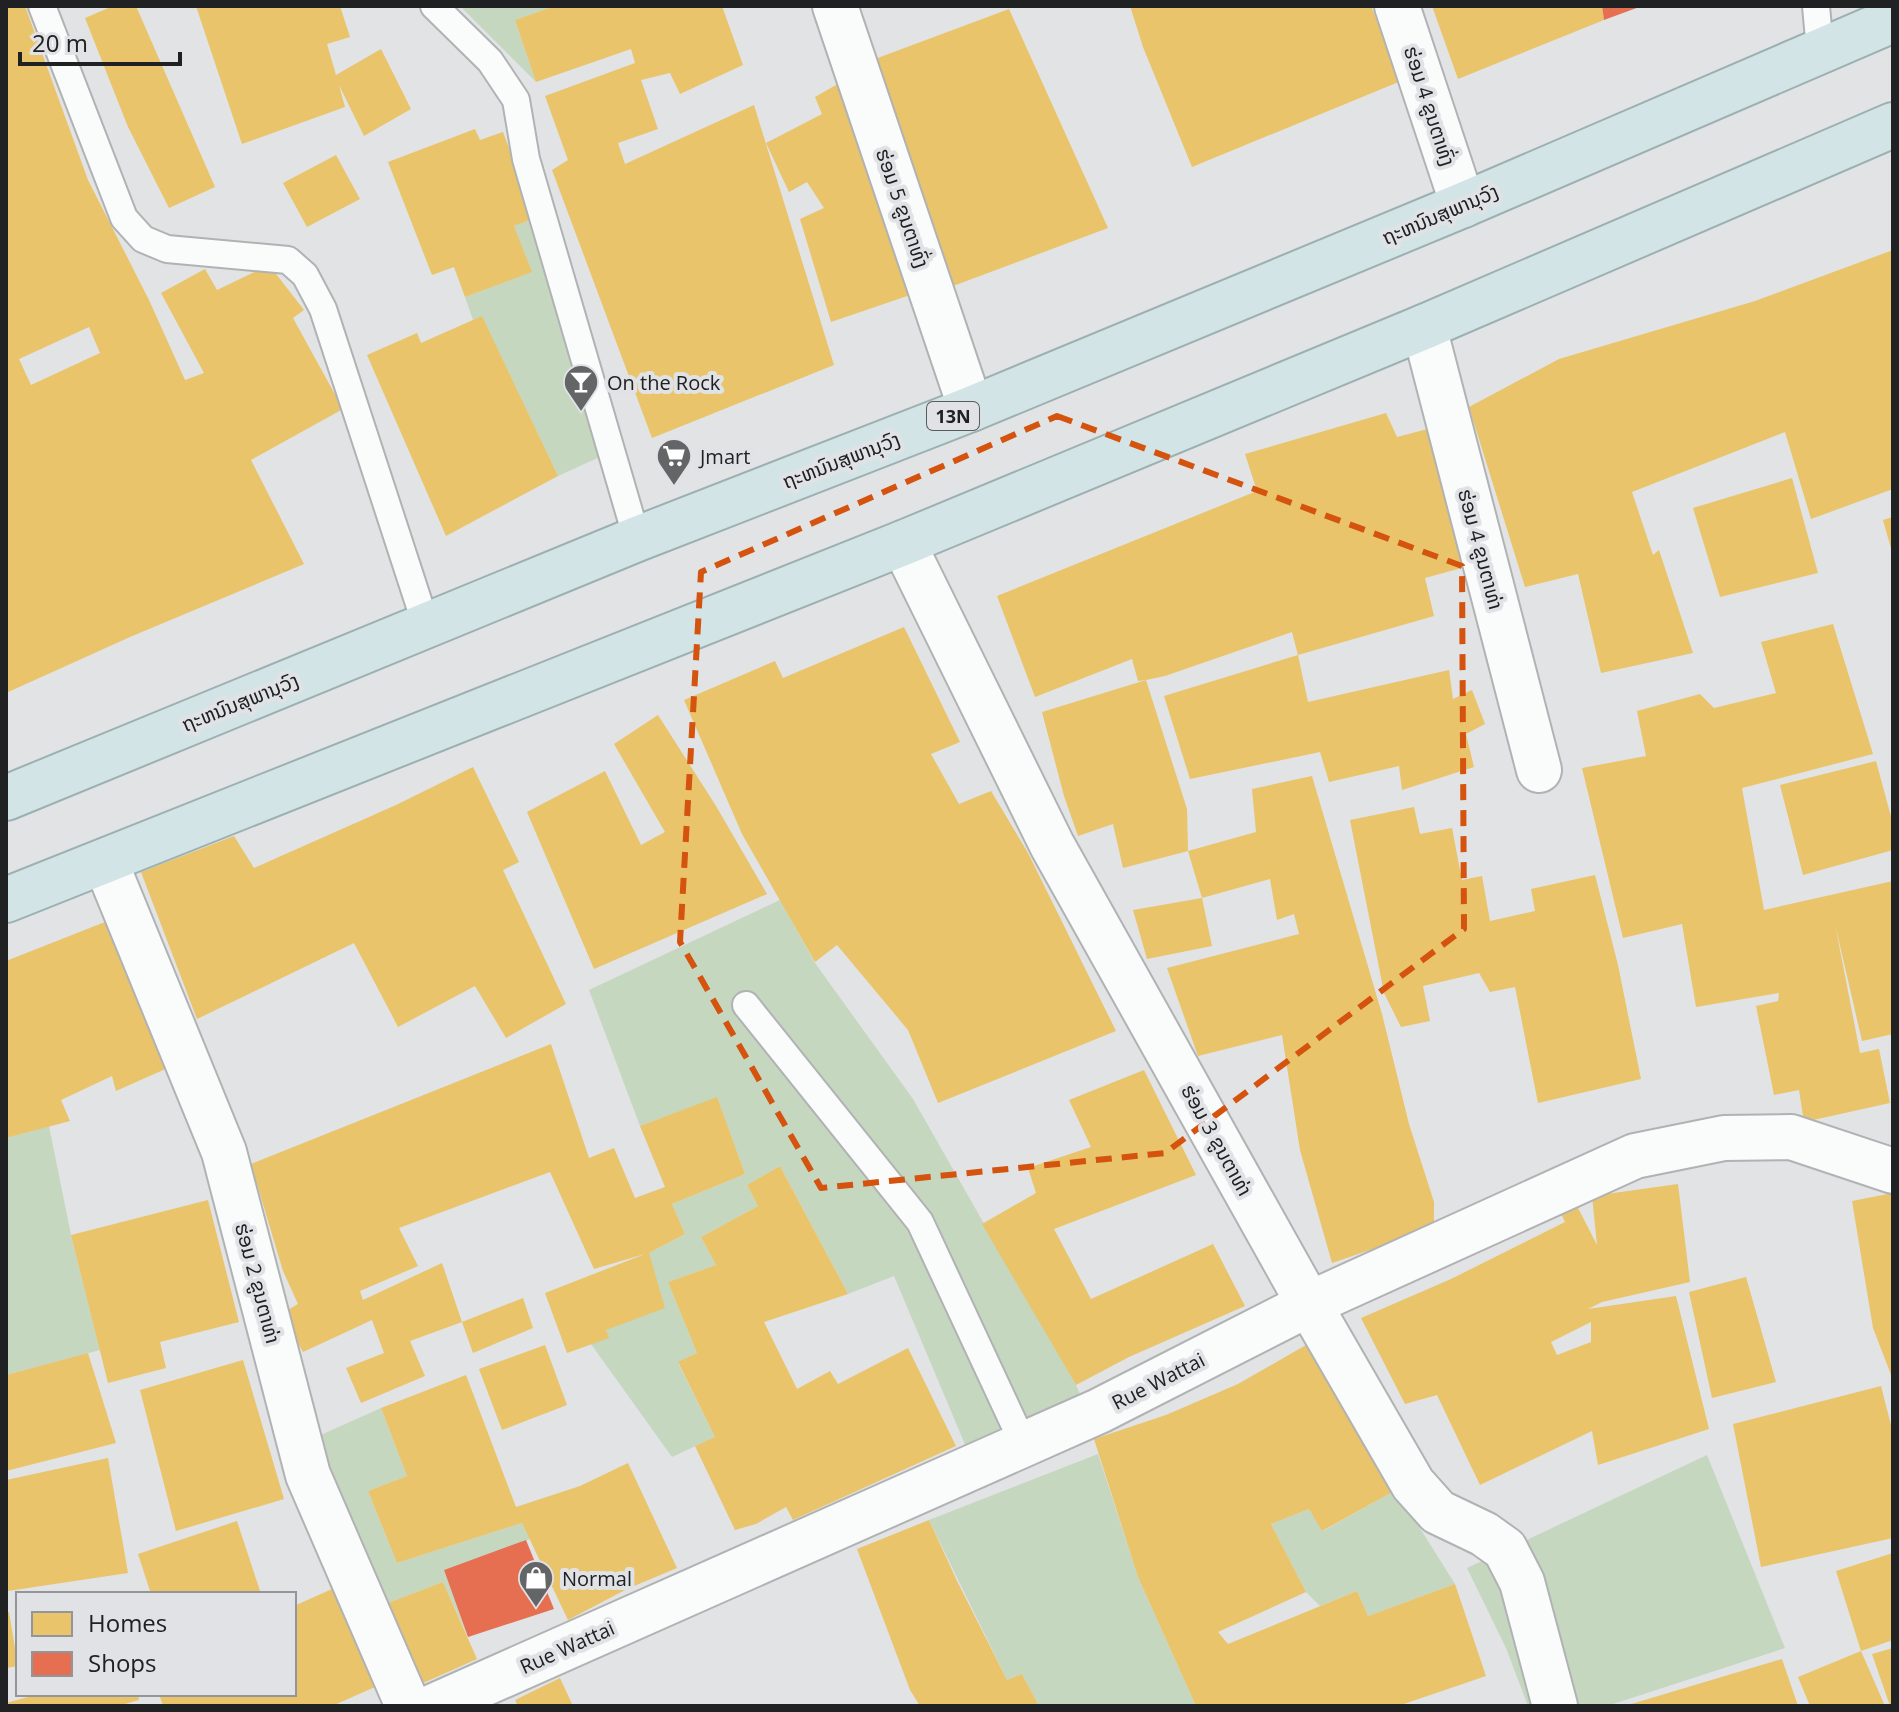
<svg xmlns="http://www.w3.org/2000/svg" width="1899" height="1712" viewBox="0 0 1899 1712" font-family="'Open Sans','Noto Sans Lao',sans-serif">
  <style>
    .green { fill: #c6d7bf }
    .homes { fill: #e9c46a; fill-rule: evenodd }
    .shops { fill: #e76f51 }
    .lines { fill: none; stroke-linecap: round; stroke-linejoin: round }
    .lane-casing { stroke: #b1b2b4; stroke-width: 30 }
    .street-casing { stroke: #b1b2b4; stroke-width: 48 }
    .highway-casing { stroke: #9cb0b2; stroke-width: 48 }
    .lane { stroke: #fafbfb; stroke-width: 26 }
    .street { stroke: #fafbfb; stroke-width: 44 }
    .highway { stroke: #d3e4e6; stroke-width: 44 }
    .marked { fill: none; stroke: #d4530e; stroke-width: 6; stroke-dasharray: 16 10; stroke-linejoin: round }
    .labels { text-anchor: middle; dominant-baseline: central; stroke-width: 8; stroke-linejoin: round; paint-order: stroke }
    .shield { fill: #e0e2e6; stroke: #5a5b5e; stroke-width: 2 }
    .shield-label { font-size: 18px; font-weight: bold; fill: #202123 }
    .street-label { font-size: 20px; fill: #202123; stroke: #e0e2e6 }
    .poi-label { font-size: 20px; fill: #202123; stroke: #e0e2e6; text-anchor: start }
  </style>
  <rect width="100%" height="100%" fill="#e1e3e5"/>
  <path class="green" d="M460,6H555L515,20L536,82Z
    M535,218L604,455L558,476L482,317L473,320L465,297L531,272L514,226Z
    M780,900L815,963L913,1099L1076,1385L1086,1408L972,1461L894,1276L848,1294L780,1166L747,1185L758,1206L701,1237L716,1265L668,1282L697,1353L678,1363L715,1437L672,1457L591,1344L606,1330L649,1253L685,1234L672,1204L745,1174L717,1098L640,1126L589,990Z
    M49,1126L71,1235L100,1350L6,1375V1138Z
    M381,1408L407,1476L368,1491L397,1563L522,1523L530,1539L444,1570L468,1637L443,1582L372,1609L314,1438Z
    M1098,1454L1138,1577L1196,1706H1039L1022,1674L1007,1680L929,1520Z
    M1707,1455L1785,1648L1607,1706H1528L1506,1648L1467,1568Z
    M1396,1490L1455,1584L1368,1616L1357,1591L1320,1606L1306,1592L1271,1524L1309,1509L1323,1531Z"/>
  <path class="homes" d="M6,6H25L88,180L149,300L185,380L204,373L161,293L205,269L217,290L269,265L304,310L293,318L343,409L251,460L304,564L130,637L6,693ZM89,327L100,353L31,385L19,359Z
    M113,6H136L215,187L169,208L128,127L85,18Z
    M196,6H340L350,37L327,44L336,75L381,49L411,109L364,136L339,85L345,107L242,144Z
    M555,6H722L743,65L680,94L670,73L641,80L658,129L618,143L625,164L754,105L834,365L652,438L552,170L568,160L545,96L635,63L631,49L536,82L515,20Z
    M1130,6H1371L1401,81L1192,167L1143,47Z
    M1432,6H1602L1604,20L1458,79Z
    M1009,9L1108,228L953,286L875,59Z
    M843,81L922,291L831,322L800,219L824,208L807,182L789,192L766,143L822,114L815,97Z
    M475,129L480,140L503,132L535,218L514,226L532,272L465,297L454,267L432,275L388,162Z
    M336,155L360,199L307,227L283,183Z
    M1893,250V489L1811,519L1785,432L1632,492L1653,555L1659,550L1693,653L1601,673L1578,574L1525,587L1469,407L1559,359L1755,301Z
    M482,316L558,476L446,536L367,355L417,333L421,343Z
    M1386,413L1397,437L1439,426L1469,566L1425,578L1434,616L1298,655L1292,632L1165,676L1146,680L1187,809L1188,851L1123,868L1113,824L1078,836L1064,796L1042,712L1146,680L1138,681L1132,659L1035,697L997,596L1257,491L1245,454Z
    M1792,478L1818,573L1720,597L1693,508Z
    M1893,517V552H1892L1883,520Z
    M1833,624L1873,754L1742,788L1764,910L1893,881V1034L1862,1041L1835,924L1860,1053L1879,1049L1890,1103L1804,1122L1799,1090L1774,1095L1756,1006L1778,1001L1779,993L1696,1007L1682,924L1623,938L1582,768L1646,756L1637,711L1700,694L1714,708L1776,693L1761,642Z
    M904,627L960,742L931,754L959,804L991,791L1028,853L1116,1031L938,1103L908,1030L837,945L815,962L742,834L684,700L775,661L783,678Z
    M1298,655L1308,702L1449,670L1453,699L1472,690L1485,724L1466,734L1474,767L1402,790L1399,766L1329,782L1320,752L1190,779L1164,696Z
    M658,715L716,806L767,894L594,969L527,812L605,771L641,845L665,832L614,744Z
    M1876,761L1893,824V850L1803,875L1780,785Z
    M473,767L519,862L503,870L566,1004L506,1038L475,986L398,1027L354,943L197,1019L141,872L234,836L254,868L396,805Z
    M1312,776L1382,1014L1409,1124L1434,1202V1228L1332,1263L1300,1150L1282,1035L1198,1056L1167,968L1299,934L1294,914L1277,920L1270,879L1202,898L1188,851L1256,832L1252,789Z
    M1414,807L1420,834L1452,828L1462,880L1482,876L1490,921L1535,911L1531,889L1595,875L1618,965L1641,1079L1538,1103L1515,987L1490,992L1479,973L1423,986L1430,1021L1401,1027L1384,993L1350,820Z
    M1202,898L1212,946L1147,959L1133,910Z
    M110,920L170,1067L116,1091L112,1076L61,1100L70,1121L6,1138V961Z
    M551,1044L589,1158L614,1148L635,1198L665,1187L640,1126L717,1097L745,1174L672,1204L685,1234L649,1253L665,1308L606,1330L609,1338L567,1353L545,1293L645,1254L594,1269L550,1172L399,1228L418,1266L360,1291L363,1300L442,1263L462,1322L523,1298L533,1328L473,1353L462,1322L410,1341L425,1376L361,1403L346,1368L384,1353L372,1320L303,1352L281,1314L298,1304L283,1271L251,1164Z
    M1144,1070L1196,1175L1054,1229L1091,1299L1213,1244L1245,1306L1129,1357L1076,1385L982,1224L1036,1193L1028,1168L1091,1147L1069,1100Z
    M780,1166L848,1294L764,1322L797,1389L830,1371L838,1384L908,1348L956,1446L793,1520L786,1507L756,1524L735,1530L695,1446L715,1437L678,1362L697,1353L668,1282L716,1265L701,1237L758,1206L747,1185Z
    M1678,1184L1690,1282L1602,1302L1588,1309L1676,1296L1709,1429L1598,1465L1592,1431L1480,1485L1437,1395L1405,1404L1361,1318L1451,1279L1565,1222L1558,1208L1574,1200L1597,1245L1592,1196ZM1591,1322V1342L1557,1355L1551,1342Z
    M1893,1193V1380L1873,1328L1852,1201Z
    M208,1200L239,1322L160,1342L166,1368L108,1383L71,1235Z
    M1746,1277L1776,1382L1712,1398L1689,1292Z
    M1313,1341L1396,1490L1322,1531L1309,1509L1271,1524L1306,1592L1218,1632L1228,1644L1357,1591L1368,1616L1455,1584L1486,1676L1398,1706H1196L1138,1577L1094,1439L1166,1415L1238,1384Z
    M545,1345L567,1405L502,1430L479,1369Z
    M88,1353L116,1443L6,1471V1375Z
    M243,1360L284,1499L176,1531L140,1390Z
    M466,1375L516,1507L580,1486L628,1463L677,1568L627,1589L568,1620L522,1523L397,1563L368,1491L407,1476L381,1408Z
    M1881,1386L1893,1433V1538L1761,1567L1733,1424Z
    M108,1458L128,1573L8,1591L6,1480Z
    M929,1520L957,1581L1007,1680L1022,1674L1039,1706H920L910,1690L857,1549Z
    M237,1521L261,1594H151L138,1554Z
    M1893,1553V1640L1861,1651L1836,1571Z
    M443,1582L477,1659L412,1688L372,1609Z
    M341,1585L384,1683L332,1706H163L159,1694H294V1606Z
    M9,1612L18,1666L6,1668V1613Z
    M1893,1648V1706H1890L1872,1654Z
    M1861,1651L1885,1706H1810L1798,1677Z
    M1782,1659L1798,1706H1628V1705Z
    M560,1678L573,1706H518L515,1700Z
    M39,1694H138L139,1700L118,1706H6V1703Z"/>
  <path class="shops" d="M1602,6H1642L1604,20Z
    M526,1540L554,1609L468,1637L444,1570Z"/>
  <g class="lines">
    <defs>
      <path id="lane" d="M42,6L124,218L143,239L167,249L288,260L305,275L323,309L426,625
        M434,6L490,61L516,100L526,159L637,539
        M1816,6L1820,50
        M746,1005L920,1222L1023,1443"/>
      <path id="street" d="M835,6L971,409
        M1397,6L1463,205
        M1424,327L1539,770
        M903,543L1052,845L1309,1304L1413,1484L1438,1512L1484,1534L1505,1549L1522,1582L1555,1706
        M105,861L224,1152L308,1475L408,1706
        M434,1706L1099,1411L1309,1304L1635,1156L1724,1138L1791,1137L1893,1171"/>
      <path id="highway" d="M6,798L637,539L971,409L1463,205L1893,20
        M6,900L903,543L1424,327L1893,125"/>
    </defs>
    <use href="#lane" class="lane-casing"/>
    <use href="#street" class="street-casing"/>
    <use href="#highway" class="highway-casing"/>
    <use href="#lane" class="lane"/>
    <use href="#street" class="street"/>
    <use href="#highway" class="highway"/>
  </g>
  <path class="marked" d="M1057,416L1462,566L1464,929L1165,1153L821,1188L680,942L701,572Z"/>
  <defs>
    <symbol id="bar-pin" viewBox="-11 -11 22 30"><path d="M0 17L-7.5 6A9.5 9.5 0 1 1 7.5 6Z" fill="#646567" stroke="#e0e2e6"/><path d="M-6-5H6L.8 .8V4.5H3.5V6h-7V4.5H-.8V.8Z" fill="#fff"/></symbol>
    <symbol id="supermarket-pin" viewBox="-11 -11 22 30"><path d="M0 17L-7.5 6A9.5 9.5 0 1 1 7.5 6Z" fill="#646567" stroke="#e0e2e6"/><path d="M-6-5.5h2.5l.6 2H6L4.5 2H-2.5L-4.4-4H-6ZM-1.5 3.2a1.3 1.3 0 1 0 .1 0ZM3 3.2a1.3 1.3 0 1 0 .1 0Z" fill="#fff"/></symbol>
    <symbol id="shop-pin" viewBox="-11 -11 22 30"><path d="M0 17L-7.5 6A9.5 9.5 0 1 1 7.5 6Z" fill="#646567" stroke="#e0e2e6"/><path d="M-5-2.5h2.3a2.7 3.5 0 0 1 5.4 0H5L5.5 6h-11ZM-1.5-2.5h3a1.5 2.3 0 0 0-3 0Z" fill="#fff"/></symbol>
  </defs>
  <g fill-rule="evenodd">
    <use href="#bar-pin" x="561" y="362" width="40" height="54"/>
    <use href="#supermarket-pin" x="654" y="436" width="40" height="54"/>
    <use href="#shop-pin" x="516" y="1558" width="40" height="54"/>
  </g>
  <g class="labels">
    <rect class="shield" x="927" y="402" width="52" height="28" rx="6"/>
    <g class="shield-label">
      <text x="953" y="416">13N</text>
    </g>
    <g class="street-label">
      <text transform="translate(1430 106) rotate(72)">ຮ່ອມ 4 ຂູນຕາທົ່ງ</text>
      <text transform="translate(903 208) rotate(71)">ຮ່ອມ 5 ຂູນຕາທົ່ງ</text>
      <text transform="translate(1440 214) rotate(-23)">ຖະຫນົນສຸພານຸວົງ</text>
      <text transform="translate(841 460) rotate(-21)">ຖະຫນົນສຸພານຸວົງ</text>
      <text transform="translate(1481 549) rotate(75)">ຮ່ອມ 4 ຂູນຕາທ່າ</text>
      <text transform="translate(240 702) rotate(-22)">ຖະຫນົນສຸພານຸວົງ</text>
      <text transform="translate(1217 1140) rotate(61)">ຮ່ອມ 3 ຂູນຕາທ່າ</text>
      <text transform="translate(258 1283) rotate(75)">ຮ່ອມ 2 ຂູນຕາທ່າ</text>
      <text transform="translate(1158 1381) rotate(-27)">Rue Wattai</text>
      <text transform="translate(567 1647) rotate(-24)">Rue Wattai</text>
    </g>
    <g class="poi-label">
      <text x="607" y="382">On the Rock</text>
      <text x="700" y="456">Jmart</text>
      <text x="562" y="1578">Normal</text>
    </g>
  </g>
  <rect width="1899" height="1712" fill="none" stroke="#202123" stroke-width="16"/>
  <rect x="16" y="1592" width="280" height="104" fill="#e0e2e6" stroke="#939598" stroke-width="2"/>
  <rect x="32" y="1612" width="40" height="24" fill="#e9c46a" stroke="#939598" stroke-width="2"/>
  <text x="88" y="1632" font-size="24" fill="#202123">Homes</text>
  <rect x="32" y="1652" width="40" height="24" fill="#e76f51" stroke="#939598" stroke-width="2"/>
  <text x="88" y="1672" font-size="24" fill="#202123">Shops</text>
  <path d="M20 52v12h160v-12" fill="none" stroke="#202123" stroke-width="4"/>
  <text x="32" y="52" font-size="24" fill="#202123" stroke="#e0e2e6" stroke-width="6" paint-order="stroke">20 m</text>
</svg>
